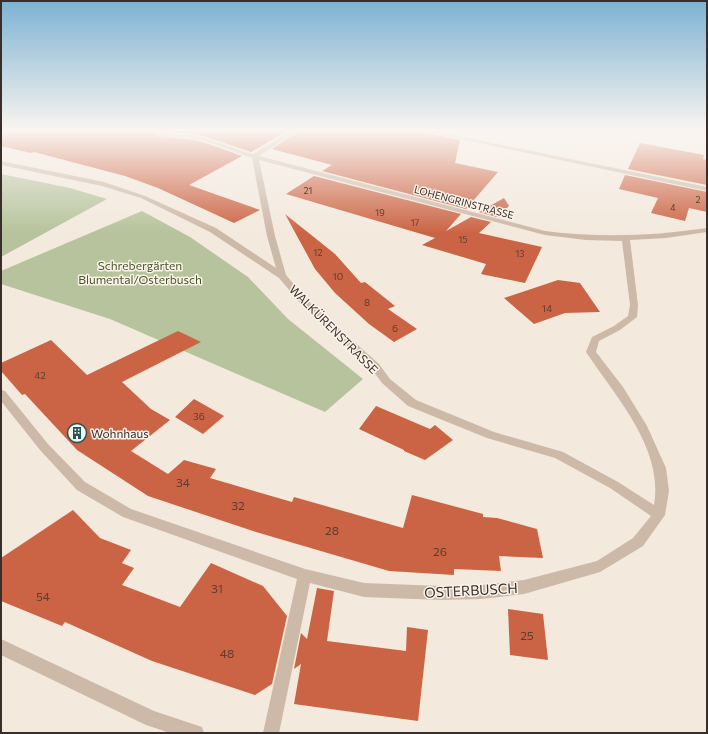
<svg xmlns="http://www.w3.org/2000/svg" width="708" height="734" viewBox="0 0 708 734" font-family="Commissioner,sans-serif">
  <style>
    .green { fill: #b6c39c }
    .building { fill: #cb6444 }
    .lines { fill: none; stroke-linecap: round; stroke-linejoin: round }
    .minor { fill: #ccb9a8; fill-rule: evenodd }
    .labels { text-anchor: middle; dominant-baseline: central; stroke-width: 3; stroke-linejoin: round; paint-order: stroke }
    .far-number-label { font-size: 9px; fill: #5e3c30 }
    .far-street-label { font-size: 10px; fill: #392e29; stroke: #fbf3ea }
    .number-label { font-size: 10px; fill: #5e3c30 }
    .park-label { font-size: 12px; fill: #48582b; stroke: #fbf3ea }
    .street-label { font-size: 12px; fill: #392e29; stroke: #fbf3ea }
    .poi-label { font-size: 12px; fill: #392e29; stroke: #fbf3ea; text-anchor: start }
    .near-number-label { font-size: 12px; fill: #5e3c30 }
    .near-street-label { font-size: 14px; fill: #392e29; stroke: #fbf3ea }
  </style>
  <rect width="100%" height="100%" fill="#f3e9dd"/>
  <path class="green" d="M1,174L70,188L107,199L1,257Z
    M142,211L190,237L248,277L288,319L363,379L325,412L110,319L1,284V271Z"/>
  <path class="building" d="M1,130H148L159,136L195,140L209,144L242,156L189,185L260,210L234,223L158,188L125,176L34,152L31,153L1,146Z
    M162,130H289L251,152L204,136Z
    M300,130H417L418,131L460,140L455,163L498,172L466,209L322,171L332,165L272,149Z
    M640,143L704,155L703,159L707,160V185L628,169Z
    M625,175L707,192V212L689,208L685,221L651,213L658,198L619,189Z
    M314,176L461,214L446,231L471,217L491,222L479,233L542,247L525,283L481,274L486,264L422,245L435,238L286,194Z
    M504,198L509,206L497,217L479,212Z
    M285,214L335,254L361,283L365,282L395,306L388,309L417,329L394,342L369,324L335,293L315,269Z
    M558,280L580,283L600,312L565,313L534,324L504,298Z
    M178,331L201,342L122,382L151,409L170,420L131,451L168,474L184,460L216,469L210,478L292,502L294,497L403,528L412,495L483,514V517L497,518L537,529L543,558L499,556L501,571L454,569V575L389,571L256,532L148,496L77,450L25,394L22,395L1,371V363L51,340L87,375Z
    M194,399L224,416L203,434L175,417Z
    M376,406L430,429L435,425L453,440L425,460L404,451V450L359,429Z
    M73,510L100,538L131,550L122,563L134,568L122,585L180,607L211,563L263,586L287,616L272,684L255,695L152,661L65,622L62,626L1,601V558Z
    M317,588L334,591L327,641L406,651L407,627L428,630L418,721L294,704L301,664L294,669L301,633L307,639Z
    M508,609L543,614L548,660L510,655Z"/>
  <g class="lines">
    <path class="minor" d="M149,130C158,130 165,132 174,134C181,135 189,134 196,136C216,140 234,149 253,154L292,130H299L259,156L545,231C600,238 653,236 707,228V232L666,238L630,240L638,305L637,317L620,330L599,341L596,352L623,387L647,426L666,468L669,491L665,515L643,546L600,572L524,594L481,599L441,600L364,597L310,583L279,733H263L297,579L123,517L77,490L40,450L1,401V390L5,391L48,444L85,482L131,509L305,569L364,583L441,586L481,585L524,580L597,561L633,538L651,516L610,488L555,458L487,438L408,406L382,383L371,368L302,305L279,278L210,232L141,198L102,186L1,165V161L104,182L145,196L216,228L276,268L267,236L252,158C233,152 215,143 195,139C180,136 162,139 149,130ZM259,160L545,235L586,240L622,241L630,305L628,316L614,326L592,337L586,352C615,396 664,448 654,505L618,482L563,452L494,432L416,400L390,379L379,364L308,301L286,275L275,236Z
      M418,130H429L707,187V191Z
      M1,639L154,711L202,727L204,733H170L146,725L1,655Z"/>
  </g>
  <linearGradient id="sky" x2="0" y2="1"><stop stop-color="#7cb2d2"/><stop offset="0.56" stop-color="#faf5f0"/><stop offset="1" stop-color="#faf5f0" stop-opacity="0"/></linearGradient>
  <rect width="708" height="233" fill="url(#sky)"/>
  <defs>
    <symbol id="building-ring" viewBox="-11 -11 22 22"><circle r="9.5" fill="#fbf3ea" stroke="#1c585d" stroke-width="1.5"/><path d="M-4-6H4V6H1V3H-1V6H-4ZM-2.5-4.3h1.7v1.8h-1.7ZM.8-4.3h1.7v1.8H.8ZM-2.5-1h1.7V.8h-1.7ZM.8-1h1.7V.8H.8Z" fill="#1c585d"/></symbol>
  </defs>
  <g fill-rule="evenodd">
    <use href="#building-ring" x="66" y="422" width="22" height="22"/>
  </g>
  <g class="labels">
    <g class="far-number-label">
      <text x="308" y="190">21</text>
      <text x="698" y="199">2</text>
      <text x="673" y="207">4</text>
      <text x="380" y="212">19</text>
      <text x="415" y="222">17</text>
      <text x="463" y="239">15</text>
      <text x="318" y="252">12</text>
      <text x="520" y="253">13</text>
    </g>
    <g class="far-street-label">
      <text transform="translate(464 202) rotate(15)">LOHENGRINSTRASSE</text>
    </g>
    <g class="number-label">
      <text x="338" y="276">10</text>
      <text x="367" y="302">8</text>
      <text x="547" y="308">14</text>
      <text x="395" y="328">6</text>
      <text x="40" y="375">42</text>
      <text x="199" y="416">36</text>
    </g>
    <g class="park-label">
      <text x="140" y="265">Schrebergärten<tspan x="140" dy="14">Blumental/Osterbusch</tspan></text>
    </g>
    <g class="street-label">
      <text transform="translate(334 329) rotate(45)">WALKÜRENSTRASSE</text>
    </g>
    <g class="poi-label">
      <text x="91" y="433">Wohnhaus</text>
    </g>
    <g class="near-number-label">
      <text x="183" y="482">34</text>
      <text x="238" y="505">32</text>
      <text x="332" y="530">28</text>
      <text x="440" y="551">26</text>
      <text x="217" y="588">31</text>
      <text x="43" y="596">54</text>
      <text x="527" y="635">25</text>
      <text x="227" y="653">48</text>
    </g>
    <g class="near-street-label">
      <text transform="translate(471 590) rotate(-3)">OSTERBUSCH</text>
    </g>
  </g>
  <rect width="708" height="734" fill="none" stroke="#392e29" stroke-width="4"/>
</svg>
